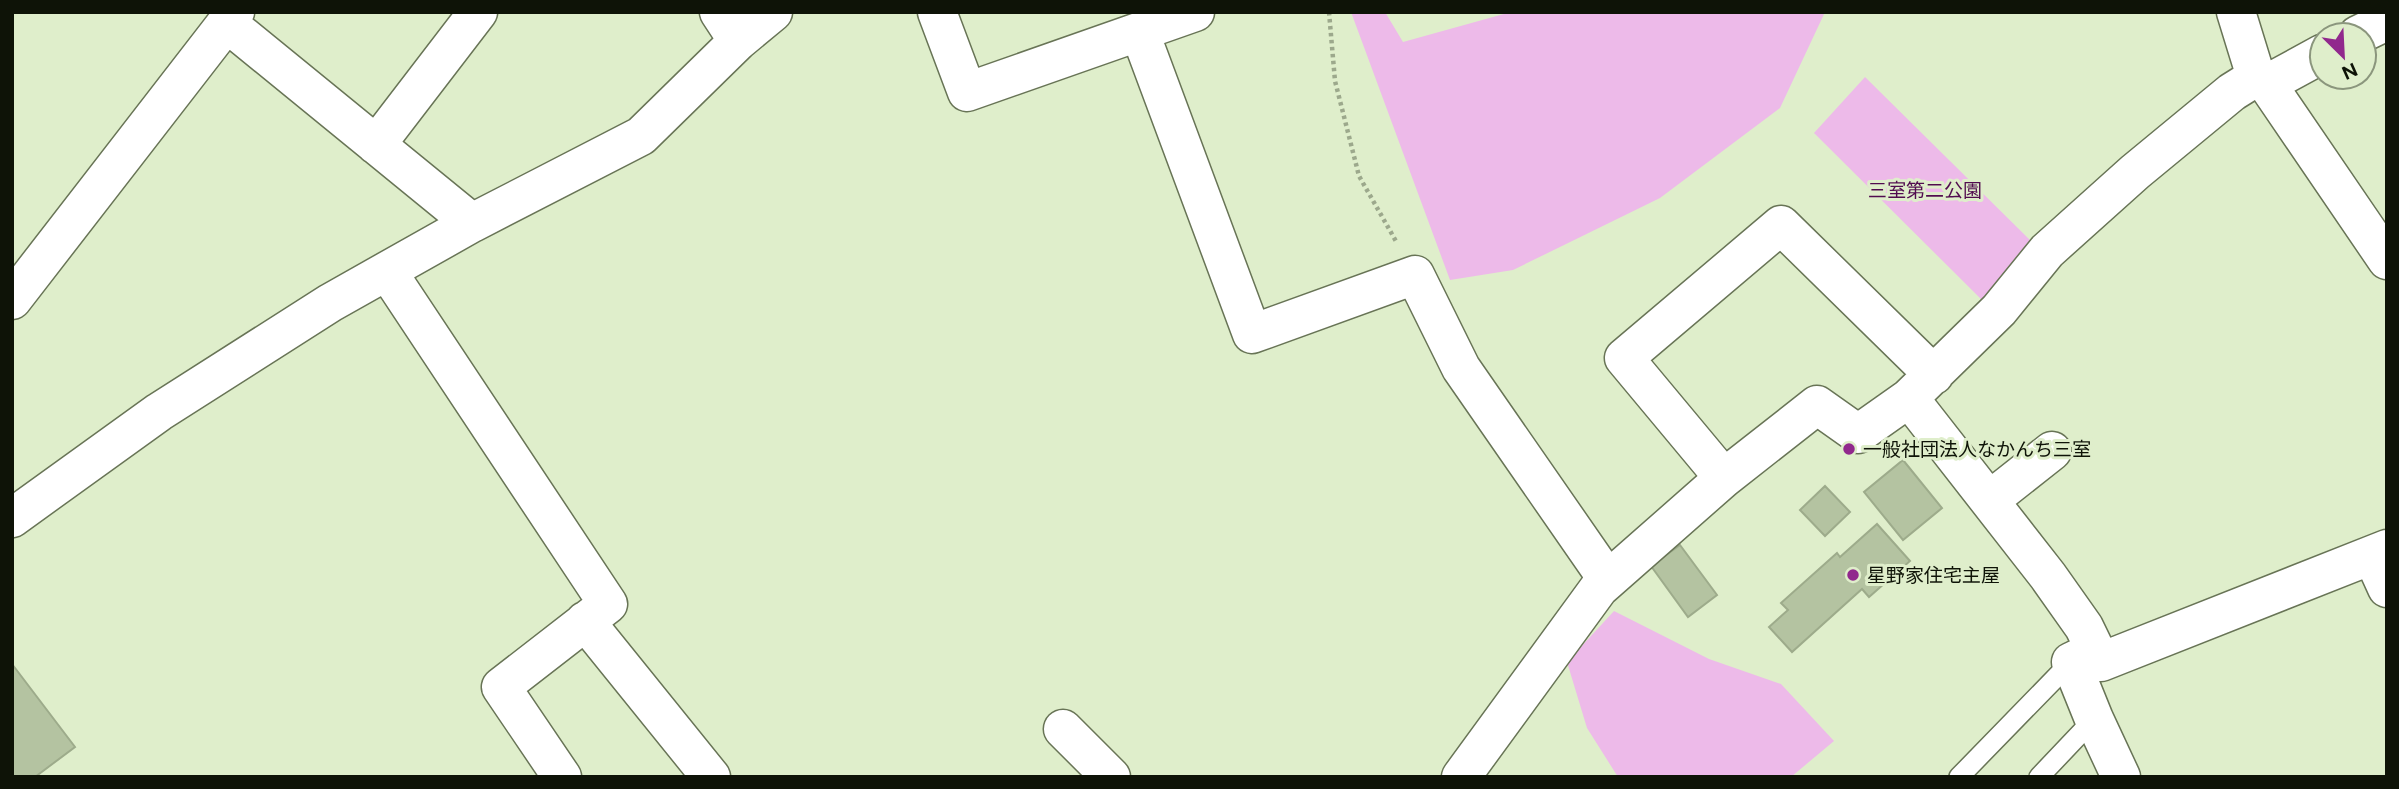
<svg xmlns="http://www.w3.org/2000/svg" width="2399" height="789" viewBox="0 0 2399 789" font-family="Figtree,'Noto Sans JP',sans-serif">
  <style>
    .green { fill: #edbae9 }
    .building { fill: #b4c3a1; stroke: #9dab8b; stroke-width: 2 }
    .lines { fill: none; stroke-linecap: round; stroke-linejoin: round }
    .service-casing { stroke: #687456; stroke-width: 22 }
    .minor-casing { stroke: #687456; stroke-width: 41 }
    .path { stroke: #9ca88c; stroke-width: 4.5; stroke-dasharray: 3.5 3.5; stroke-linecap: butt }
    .service { stroke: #fff; stroke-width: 19 }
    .minor { stroke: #fff; stroke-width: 38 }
    .poi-dot { fill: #91288d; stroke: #dfeecb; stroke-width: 2.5 }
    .labels { text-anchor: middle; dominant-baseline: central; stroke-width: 6; stroke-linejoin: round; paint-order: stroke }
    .park-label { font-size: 19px; fill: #510c4f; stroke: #dfeecb }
    .poi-label { font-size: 19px; fill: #0e1307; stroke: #dfeecb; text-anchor: start }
  </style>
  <rect width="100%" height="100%" fill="#dfeecb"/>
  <path class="green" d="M1351,12H1385L1403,42L1511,12H1825L1780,108L1660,198L1513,270L1450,280Z
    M1865,77L2036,246L1983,301L1814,133Z
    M1614,611L1709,659L1781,684L1834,741L1791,777H1618L1587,728L1567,662Z"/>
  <path class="building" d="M1903,460L1942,508L1903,540L1864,492Z
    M1825,486L1850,512L1825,536L1800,510Z
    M1877,524L1910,561L1869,597L1862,589L1792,652L1769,627L1788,610L1781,603L1837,553L1840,557Z
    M1680,545L1717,595L1688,617L1651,566Z
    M12,664L75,747L35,777H12Z"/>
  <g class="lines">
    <defs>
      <path id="service" d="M1959,777L2071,662
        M2039,777L2094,719"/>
      <path id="minor" d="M719,12L738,41
        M937,12L967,92L1195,12
        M2236,12L2256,77
        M227,23L472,223
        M1140,33L1252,334L1415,275L1461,368L1608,580
        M2358,35L2387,21
        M2267,84L2322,54
        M376,145L478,12
        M2387,260L2267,84L2256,77L2232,92L2135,172L2047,251L1999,310L1909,398L2048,576L2084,627L2101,662L2387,549
        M387,271L608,604L501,687L562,777
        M12,300L235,12
        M1724,478L1624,358L1781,225L1934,375
        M1990,500L2052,451
        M12,518L159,412L330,303L472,223L641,136L738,41L773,12
        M2372,555L2387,588
        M585,621L711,777
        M2096,650L2071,662L2094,719L2121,777
        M1063,729L1111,777
        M1461,777L1599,588L1724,478L1817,405L1858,434L1909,398"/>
    </defs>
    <use href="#service" class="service-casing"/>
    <use href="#minor" class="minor-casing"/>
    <path class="path" d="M1329,12L1335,81L1359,176L1397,243"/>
    <use href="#service" class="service"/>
    <use href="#minor" class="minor"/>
  </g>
  <g class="poi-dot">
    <circle cx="1849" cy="449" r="7"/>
    <circle cx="1853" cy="575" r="7"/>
  </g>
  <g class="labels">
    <g class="park-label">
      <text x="1925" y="190">三室第二公園</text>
    </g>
    <g class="poi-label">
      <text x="1863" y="449">一般社団法人なかんち三室</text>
      <text x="1867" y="575">星野家住宅主屋</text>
    </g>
  </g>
  <rect width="2399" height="789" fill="none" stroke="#0e1307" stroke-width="28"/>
  <g transform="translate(2343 56) rotate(156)"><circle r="33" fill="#dfeecb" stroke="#8b967d" stroke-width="2"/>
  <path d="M0-5L12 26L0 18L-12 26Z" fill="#91288d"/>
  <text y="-10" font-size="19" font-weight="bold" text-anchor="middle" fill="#0e1307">N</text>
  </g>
</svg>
